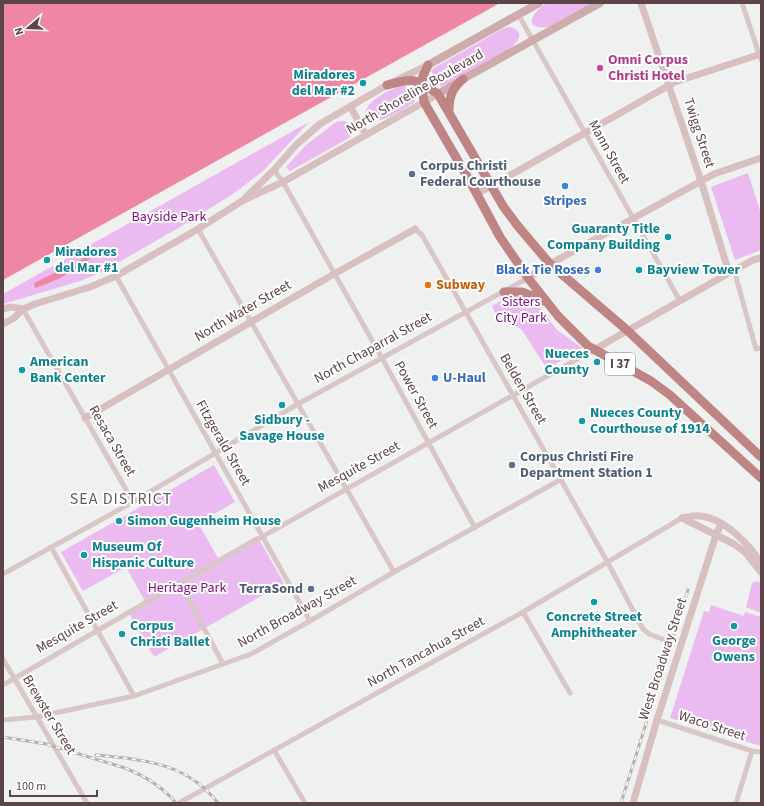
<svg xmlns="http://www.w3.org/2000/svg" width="764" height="806" viewBox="0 0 764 806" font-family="'Source Sans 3',sans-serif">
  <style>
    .green { fill: #eabaf0 }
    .water { fill: #ef86a4 }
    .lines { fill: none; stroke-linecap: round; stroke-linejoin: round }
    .street { stroke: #d9c7c7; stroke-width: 5 }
    .secondary { stroke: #d8c0c0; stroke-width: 7 }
    .primary { stroke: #ceacac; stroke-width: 8 }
    .highway { stroke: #bf8584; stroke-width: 9 }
    .rail-casing { stroke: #b9b1b0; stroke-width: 3 }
    .rail { stroke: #fff; stroke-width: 1.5; stroke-dasharray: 4.5; stroke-linecap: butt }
    .hotel-dot { fill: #d1479c; stroke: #fff; stroke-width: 1.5 }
    .culture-dot { fill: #0f9aa8; stroke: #fff; stroke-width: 1.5 }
    .service-dot { fill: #5c6f8a; stroke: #fff; stroke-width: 1.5 }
    .shop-dot { fill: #3f7fe0; stroke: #fff; stroke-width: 1.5 }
    .food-dot { fill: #e8710a; stroke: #fff; stroke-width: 1.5 }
    .labels { text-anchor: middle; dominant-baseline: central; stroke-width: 4; stroke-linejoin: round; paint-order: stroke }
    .shield { fill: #fff; stroke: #8d7d7e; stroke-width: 1 }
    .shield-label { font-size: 13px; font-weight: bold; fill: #5c4546 }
    .hotel-label { font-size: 14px; font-weight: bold; fill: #b23c85; stroke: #fff; text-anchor: start }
    .culture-label { font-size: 14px; font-weight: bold; fill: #0d838f; stroke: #fff; text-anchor: start }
    .street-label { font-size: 14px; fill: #5c4546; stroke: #fff }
    .service-label { font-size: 14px; font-weight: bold; fill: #4e5e75; stroke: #fff; text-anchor: start }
    .shop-label { font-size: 14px; font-weight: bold; fill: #366cbe; stroke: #fff }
    .park-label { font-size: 14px; fill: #80147f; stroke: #fff }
    .food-label { font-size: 14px; font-weight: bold; fill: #c56008; stroke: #fff; text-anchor: start }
    .quarter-label { font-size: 16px; letter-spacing: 1px; fill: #635b5a; stroke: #fff }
  </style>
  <rect width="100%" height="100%" fill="#eef1ef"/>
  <path class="green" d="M547,3H592L549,27C522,31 531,12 547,3Z
    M509,27C525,30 520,40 511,48L441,87L431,71L434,68L502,29Z
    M404,84L415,102C403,109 381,125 368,120L365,113C370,97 390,91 404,84Z
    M341,121C353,122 353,128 349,138L290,171L286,167L306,145L336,122Z
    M309,122L263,171L233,194L180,227L100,273L80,281L3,304V294Z
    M748,173L761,214V250L735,260L711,187Z
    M518,294L534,300L557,330L582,348L547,369L522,330L495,313L492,306L510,296Z
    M214,465L235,502L198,523L218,558L257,536L284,583L154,657L129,613L146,603L126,567L83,591L61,552Z
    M758,581L761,585V613L746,607L752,583Z
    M711,605L744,616L745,612L761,617V746L670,718L704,611L709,612Z"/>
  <path class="water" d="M3,3H500L3,280Z
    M98,251C80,269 59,280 35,288L34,283Z"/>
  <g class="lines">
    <path class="street" d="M742,3L761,60
      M518,14L680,301
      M274,170L283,182L382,358L475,528
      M198,229L394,572
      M415,229L422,235L608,563L643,629L649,634L665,640
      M735,270L737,281L756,349L761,348
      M116,276L310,621
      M23,309L133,502
      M51,547L134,696
      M3,574L133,502L298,404L528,278
      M180,583L223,664
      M523,612L570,693
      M3,659L87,803
      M3,685L180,583L595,349
      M3,720L36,717L134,696L251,654L310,621L394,572L560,480
      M657,720L752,751L761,752
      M274,750L305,803
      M179,803L523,612L682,518
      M736,803L752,751"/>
    <path class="secondary" d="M641,3L701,181L729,273
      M350,106L366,135
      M477,194L675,82L761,54
      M246,197L274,170L296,145L320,124L387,85L428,65
      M528,278L550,264L714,174L761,158
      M3,309L11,307L23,309
      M3,324L14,318L23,309L35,304L90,287L116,276L198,229L242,201L283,182L440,93
      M597,348L729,273L753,260L761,258
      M85,418L334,274L415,229
      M682,518C688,517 694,515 700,516C724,518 749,544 761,563
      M682,518L734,544L745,552L761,572
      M633,803L657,720L716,535L721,524"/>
    <path class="primary" d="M428,65L539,3
      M440,93L463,79L600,3"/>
    <path class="highway" d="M428,65L423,76L422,83L424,102L472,185L500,237L528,278L558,316L588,346L651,381L670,395L761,478
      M387,85C415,77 415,79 438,94L503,206L517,225L550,264L628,331L761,457
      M449,111C449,97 452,88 463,79
      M504,292H522L544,301"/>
    <defs>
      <path id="rail" d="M3,737L46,744L125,768C145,776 162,786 176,803
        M96,755C144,760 186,762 218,803
        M621,803L688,590"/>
    </defs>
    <use href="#rail" class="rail-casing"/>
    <use href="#rail" class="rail"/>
  </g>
  <circle class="hotel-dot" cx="600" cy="68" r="4"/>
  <g class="culture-dot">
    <circle cx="363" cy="83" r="4"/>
    <circle cx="668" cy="237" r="4"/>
    <circle cx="47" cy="260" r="4"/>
    <circle cx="639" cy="270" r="4"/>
    <circle cx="597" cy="362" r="4"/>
    <circle cx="22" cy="370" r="4"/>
    <circle cx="282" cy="405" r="4"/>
    <circle cx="582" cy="421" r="4"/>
    <circle cx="119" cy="521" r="4"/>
    <circle cx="84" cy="555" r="4"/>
    <circle cx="594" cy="602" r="4"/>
    <circle cx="734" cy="626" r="4"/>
    <circle cx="122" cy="634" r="4"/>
  </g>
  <g class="service-dot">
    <circle cx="412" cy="174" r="4"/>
    <circle cx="512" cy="465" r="4"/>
    <circle cx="311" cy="589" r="4"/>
  </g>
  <g class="shop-dot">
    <circle cx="565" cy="186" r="4"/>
    <circle cx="598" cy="270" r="4"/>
    <circle cx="435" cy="378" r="4"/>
  </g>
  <circle class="food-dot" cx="428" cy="285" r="4"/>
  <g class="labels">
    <rect class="shield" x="605" y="353" width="30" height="22" rx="3"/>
    <g class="shield-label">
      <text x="620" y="364">I 37</text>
    </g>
    <g class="hotel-label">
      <text x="608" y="60">Omni Corpus<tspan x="608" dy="16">Christi Hotel</tspan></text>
    </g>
    <g class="culture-label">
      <text x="355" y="75" text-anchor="end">Miradores<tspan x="355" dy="16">del Mar #2</tspan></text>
      <text x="660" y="229" text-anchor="end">Guaranty Title<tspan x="660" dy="16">Company Building</tspan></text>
      <text x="55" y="252">Miradores<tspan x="55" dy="16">del Mar #1</tspan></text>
      <text x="647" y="270">Bayview Tower</text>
      <text x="589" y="354" text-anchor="end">Nueces<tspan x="589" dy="16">County</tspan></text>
      <text x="30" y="362">American<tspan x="30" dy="16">Bank Center</tspan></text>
      <text x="590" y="413">Nueces County<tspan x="590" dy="16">Courthouse of 1914</tspan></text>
      <text x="282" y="420" text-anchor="middle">Sidbury -<tspan x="282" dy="16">Savage House</tspan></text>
      <text x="127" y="521">Simon Gugenheim House</text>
      <text x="92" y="547">Museum Of<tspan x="92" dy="16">Hispanic Culture</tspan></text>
      <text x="594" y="617" text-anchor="middle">Concrete Street<tspan x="594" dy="16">Amphitheater</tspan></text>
      <text x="130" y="626">Corpus<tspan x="130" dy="16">Christi Ballet</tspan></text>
      <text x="734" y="641" text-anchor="middle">George<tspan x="734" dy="16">Owens</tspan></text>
    </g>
    <g class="street-label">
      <text transform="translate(415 92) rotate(-30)">North Shoreline Boulevard</text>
      <text transform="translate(699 133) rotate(72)">Twigg Street</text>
      <text transform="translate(609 152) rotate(61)">Mann Street</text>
      <text transform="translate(243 311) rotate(-30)">North Water Street</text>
      <text transform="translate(373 348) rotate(-29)">North Chaparral Street</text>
      <text transform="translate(523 389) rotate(60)">Belden Street</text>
      <text transform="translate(416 395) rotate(61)">Power Street</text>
      <text transform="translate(112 441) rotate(60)">Resaca Street</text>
      <text transform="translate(223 443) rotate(60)">Fitzgerald Street</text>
      <text transform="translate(359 467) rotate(-29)">Mesquite Street</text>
      <text transform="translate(297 612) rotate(-29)">North Broadway Street</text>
      <text transform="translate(77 627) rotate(-30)">Mesquite Street</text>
      <text transform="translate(426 652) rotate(-29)">North Tancahua Street</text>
      <text transform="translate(663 659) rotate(-72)">West Broadway Street</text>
      <text transform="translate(49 715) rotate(59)">Brewster Street</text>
      <text transform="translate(712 726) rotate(18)">Waco Street</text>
    </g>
    <g class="service-label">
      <text x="420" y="166">Corpus Christi<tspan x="420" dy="16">Federal Courthouse</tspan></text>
      <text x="520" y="457">Corpus Christi Fire<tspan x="520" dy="16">Department Station 1</tspan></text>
      <text x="303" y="589" text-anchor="end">TerraSond</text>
    </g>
    <g class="shop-label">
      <text x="565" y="201">Stripes</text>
      <text x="590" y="270" text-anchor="end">Black Tie Roses</text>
      <text x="443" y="378" text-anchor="start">U-Haul</text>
    </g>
    <g class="park-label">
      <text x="169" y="217">Bayside Park</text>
      <text x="521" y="302">Sisters<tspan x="521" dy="16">City Park</tspan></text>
      <text x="187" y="588">Heritage Park</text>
    </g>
    <g class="food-label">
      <text x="436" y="285">Subway</text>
    </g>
    <g class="quarter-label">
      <text x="121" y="499">SEA DISTRICT</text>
    </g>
  </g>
  <rect width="764" height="806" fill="none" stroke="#5c4546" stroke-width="8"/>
  <g transform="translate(28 28) rotate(251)" stroke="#ffffff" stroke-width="3" paint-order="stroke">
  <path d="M0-3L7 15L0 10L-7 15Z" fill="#5c4546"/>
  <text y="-6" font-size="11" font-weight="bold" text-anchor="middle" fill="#5c4546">N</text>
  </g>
  <path d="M10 790v6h87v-6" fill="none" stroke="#5c4546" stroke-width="2"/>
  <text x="16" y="790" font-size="12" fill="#5c4546" stroke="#ffffff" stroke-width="3" paint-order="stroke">100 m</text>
</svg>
